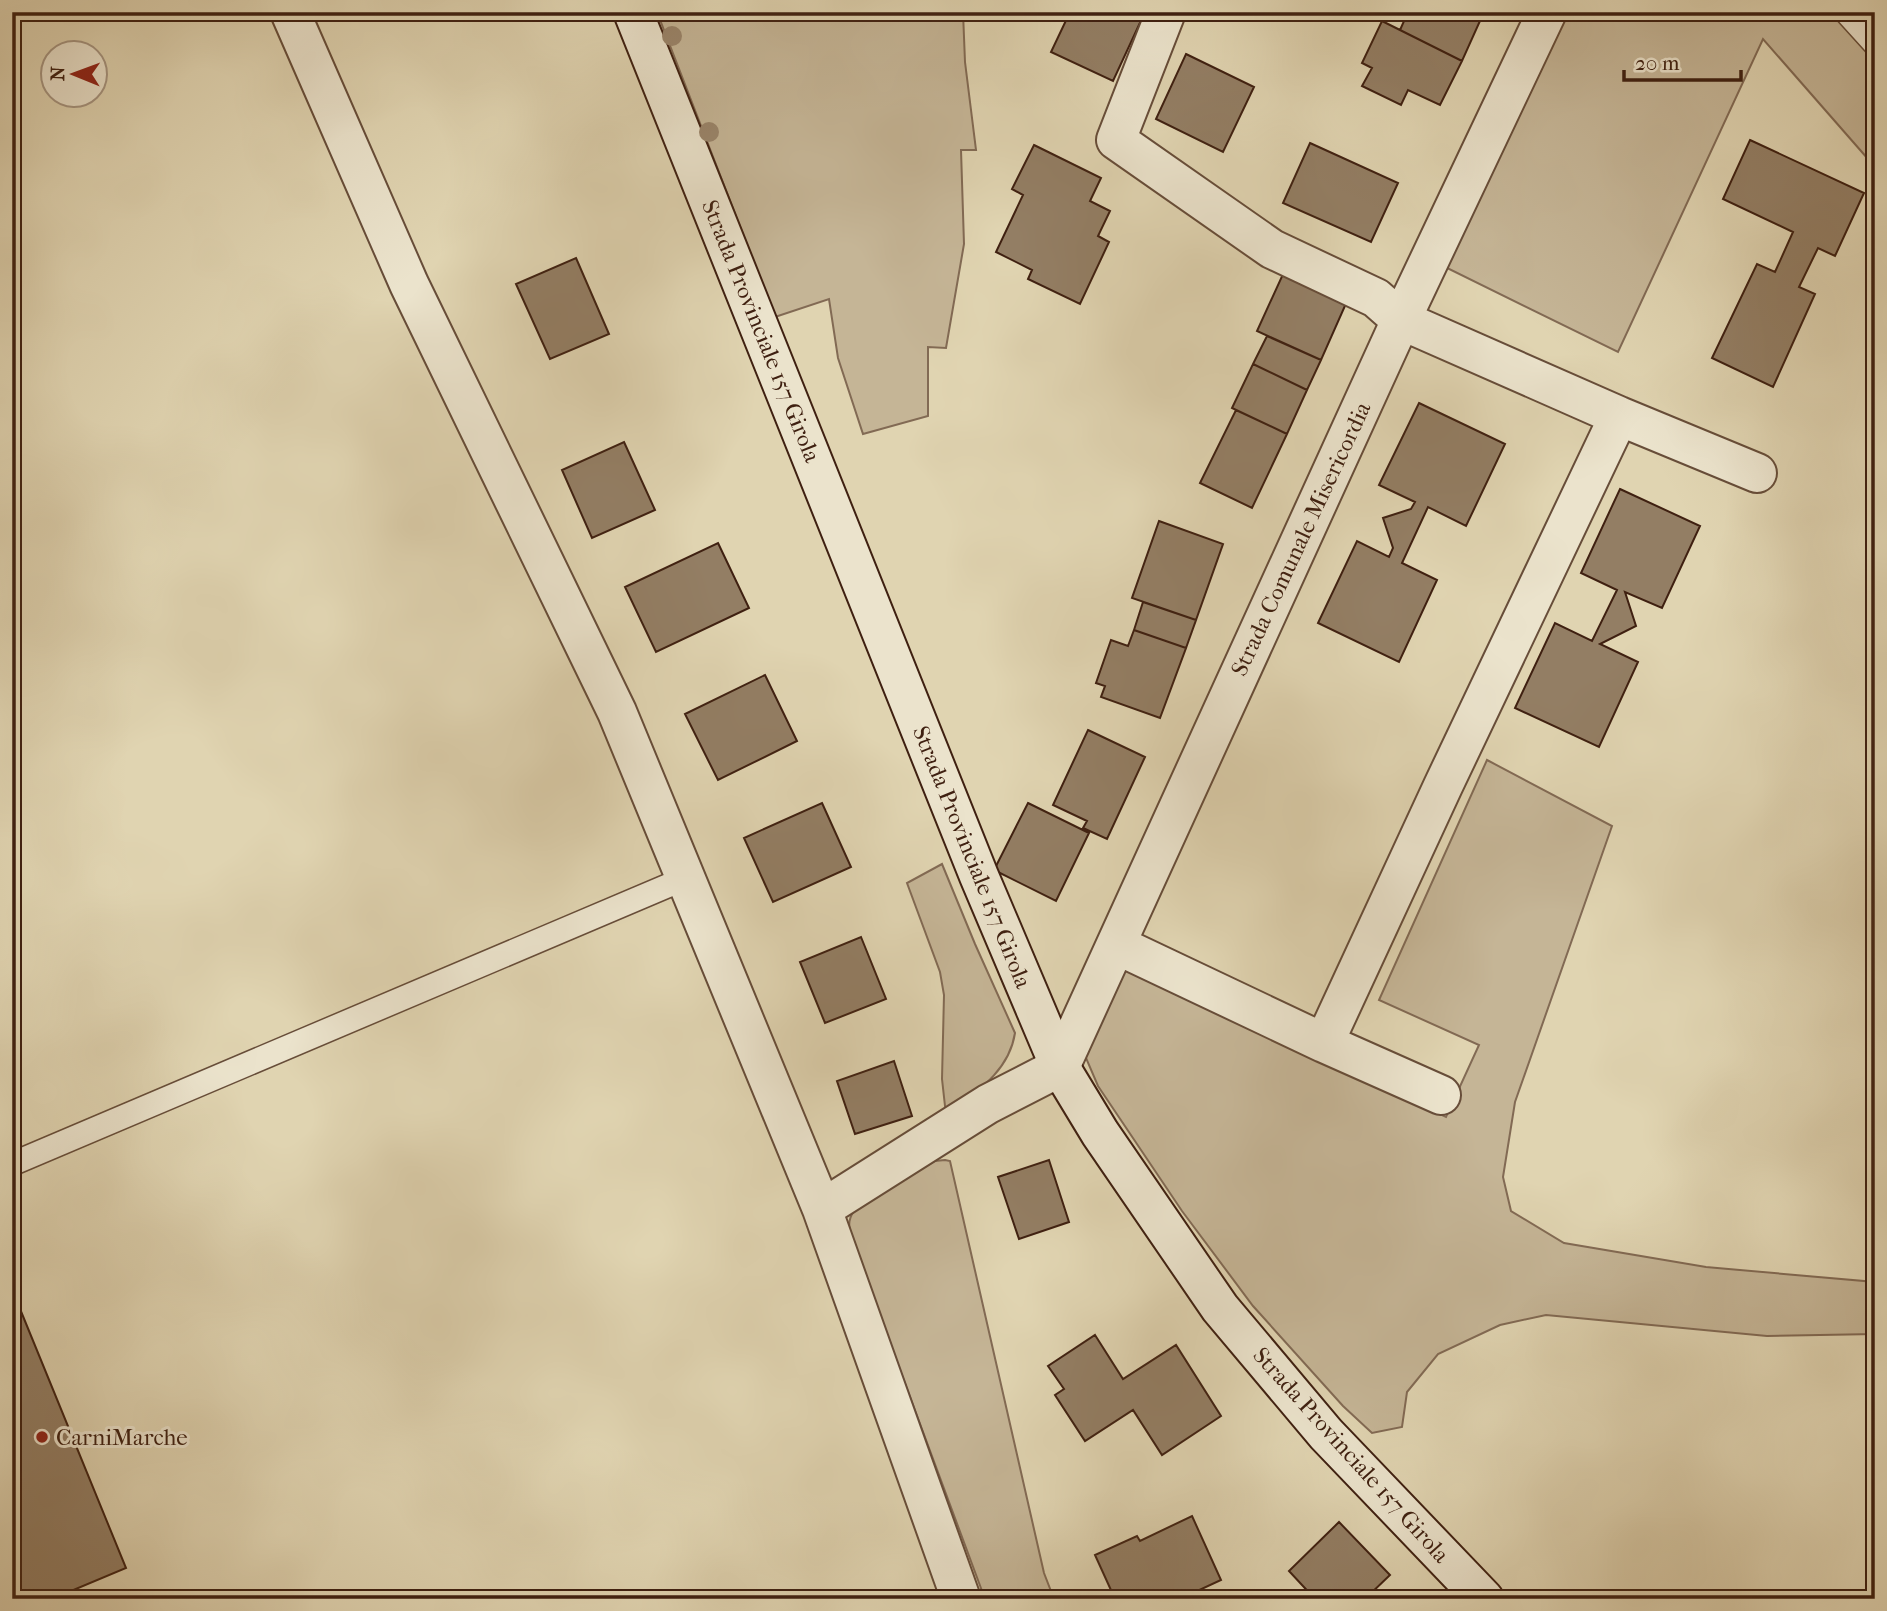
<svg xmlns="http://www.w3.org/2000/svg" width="1887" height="1611" viewBox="0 0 1887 1611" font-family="'IM FELL French Canon',serif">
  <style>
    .green { fill: #c5b596; stroke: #826a54; stroke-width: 2 }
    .building { fill: #937e64; stroke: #3f2011; stroke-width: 2 }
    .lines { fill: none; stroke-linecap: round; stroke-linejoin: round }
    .service-casing { stroke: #674d39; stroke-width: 26 }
    .minor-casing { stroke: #674d39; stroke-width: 42 }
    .secondary-casing { stroke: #3f2011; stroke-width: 42 }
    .service { stroke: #ebe3cc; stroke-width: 23 }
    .minor { stroke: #ebe3cc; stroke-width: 38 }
    .secondary { stroke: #ebe3cc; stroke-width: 38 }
    .tree { fill: #9a856b }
    .poi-dot { fill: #8f2418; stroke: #ebe3cc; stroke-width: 2.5 }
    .labels { text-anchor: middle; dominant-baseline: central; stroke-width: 6; stroke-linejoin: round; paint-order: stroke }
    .street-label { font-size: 23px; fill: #3f2011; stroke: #ebe3cc }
    .poi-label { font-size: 23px; fill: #3f2011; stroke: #ebe3cc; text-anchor: start }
  </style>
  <rect width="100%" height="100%" fill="#e0d4b1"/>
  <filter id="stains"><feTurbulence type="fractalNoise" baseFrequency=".00286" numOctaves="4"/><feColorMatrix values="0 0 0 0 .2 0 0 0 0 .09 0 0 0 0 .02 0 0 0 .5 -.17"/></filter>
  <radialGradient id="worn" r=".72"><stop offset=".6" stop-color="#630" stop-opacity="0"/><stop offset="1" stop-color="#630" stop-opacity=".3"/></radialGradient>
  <path class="green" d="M657,12H963L965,62L976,150H961L964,244L946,348L928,347V416L863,434L838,358L829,299L775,317Z
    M1558,12H1833L1875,59V167L1763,39L1618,352L1439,264Z
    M1487,760L1612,826L1515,1102L1503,1177L1511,1211L1564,1243L1706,1267L1875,1282V1334L1767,1336L1546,1315L1500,1325L1438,1354L1407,1392L1402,1427L1372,1433L1343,1406L1253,1306L1182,1211L1098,1086L1086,1058L1082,1036L1114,962L1446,1117L1479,1045L1379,1000Z
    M942,864L975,944L1015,1033C1009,1072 976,1092 946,1115L942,1079L944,995L940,972L907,883Z
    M945,1160L950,1161L1044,1573L1054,1599H985L851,1238C848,1225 848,1217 857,1207L935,1161Z"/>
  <path class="building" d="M1070,12H1145L1113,81L1051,52Z
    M1408,12H1484L1462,61L1400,30Z
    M1382,21L1462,61L1440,105L1408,90L1401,105L1362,86L1372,68L1362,63Z
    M1186,54L1254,87L1223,152L1156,119Z
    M1750,140L1864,193L1835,256L1818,248L1799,287L1815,294L1773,387L1712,358L1757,264L1775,272L1793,232L1723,199Z
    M1310,143L1398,183L1371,242L1283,203Z
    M1034,145L1101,178L1090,201L1110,211L1098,236L1109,242L1080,304L1028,279L1032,270L996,252L1023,195L1012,189Z
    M576,258L609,334L550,359L516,284Z
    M1289,261L1352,290L1321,360L1257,331Z
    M1267,336L1321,360L1307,390L1253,364Z
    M1253,364L1307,390L1287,434L1232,408Z
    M1419,403L1505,444L1466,526L1428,507L1402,563L1437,580L1399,662L1318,623L1357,541L1389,557L1393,548L1383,518L1411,509L1415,502L1379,485Z
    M1236,410L1287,434L1252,508L1200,483Z
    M624,442L655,510L592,538L562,470Z
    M1620,489L1700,526L1662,608L1625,592L1636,626L1600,644L1638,662L1599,747L1515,708L1555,623L1592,641L1617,590L1581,573Z
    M1159,521L1223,544L1196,620L1132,598Z
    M718,543L749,608L656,652L625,587Z
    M1143,602L1196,620L1186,648L1134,630Z
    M1134,630L1186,648L1160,718L1101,697L1105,686L1096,683L1111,640L1128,646Z
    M765,675L797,741L718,780L685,714Z
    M1088,730L1145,757L1107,839L1083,828L1087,821L1053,805Z
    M822,803L851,867L773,902L744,838Z
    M1028,803L1089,833L1056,901L994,870Z
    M861,937L886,999L825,1023L800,962Z
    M894,1061L912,1116L855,1134L837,1081Z
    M1049,1160L1069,1222L1019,1239L998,1177Z
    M18,1304L126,1568L52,1599H12V1306Z
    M1095,1335L1123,1379L1176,1345L1221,1416L1162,1455L1133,1410L1085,1441L1055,1395L1064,1389L1048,1366Z
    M1192,1516L1221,1580L1180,1599H1115L1095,1555L1137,1536L1140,1541Z
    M1339,1522L1390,1575L1365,1599H1315L1289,1571Z"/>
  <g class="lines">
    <defs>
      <path id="service" d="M1846,12L1875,44
        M12,1164L686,878"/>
      <path id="minor" d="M290,12L409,284L617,712L822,1209L961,1599
        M1166,12L1116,140L1272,249L1376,298L1401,320L1619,416L1757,473
        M1117,945L1324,1043L1441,1095
        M1324,1043L1443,786L1619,416
        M822,1209L988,1104L1060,1067L1401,320L1547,12"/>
      <path id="secondary" d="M633,12L979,876L1060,1067L1100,1133L1220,1308L1326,1434L1484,1599"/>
    </defs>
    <use href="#service" class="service-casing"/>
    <use href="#minor" class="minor-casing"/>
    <use href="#secondary" class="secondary-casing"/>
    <use href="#service" class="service"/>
    <use href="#minor" class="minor"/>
    <use href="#secondary" class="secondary"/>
  </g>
  <g class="tree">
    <circle cx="672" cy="36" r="10"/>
    <circle cx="709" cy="132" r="10"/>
  </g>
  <circle class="poi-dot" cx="42" cy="1437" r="7"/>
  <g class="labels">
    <g class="street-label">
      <text transform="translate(761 331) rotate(68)">Strada Provinciale 157 Girola</text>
      <text transform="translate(1301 539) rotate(-65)">Strada Comunale Misericordia</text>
      <text transform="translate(972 857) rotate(68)">Strada Provinciale 157 Girola</text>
      <text transform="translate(1351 1455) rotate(48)">Strada Provinciale 157 Girola</text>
    </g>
    <g class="poi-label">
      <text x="56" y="1437">CarniMarche</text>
    </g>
  </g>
  <rect width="1887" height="1611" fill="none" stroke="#e0d4b1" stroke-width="42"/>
  <rect x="14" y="14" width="1859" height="1583" fill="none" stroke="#3f2011" stroke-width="3.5"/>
  <rect x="21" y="21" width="1845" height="1569" fill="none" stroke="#3f2011" stroke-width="2"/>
  <g transform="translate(74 74) rotate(271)"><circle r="33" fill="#ebe3cc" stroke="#a69581" stroke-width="2"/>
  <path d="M0-5L12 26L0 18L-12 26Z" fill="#8f2418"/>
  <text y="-10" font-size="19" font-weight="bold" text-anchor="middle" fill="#3f2011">N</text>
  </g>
  <path d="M1624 70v10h117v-10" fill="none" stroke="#3f2011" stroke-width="3.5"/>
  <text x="1635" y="70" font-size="21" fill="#3f2011" stroke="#ebe3cc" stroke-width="5" paint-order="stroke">20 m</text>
  <rect width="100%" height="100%" filter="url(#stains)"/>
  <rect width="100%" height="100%" fill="url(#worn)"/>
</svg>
